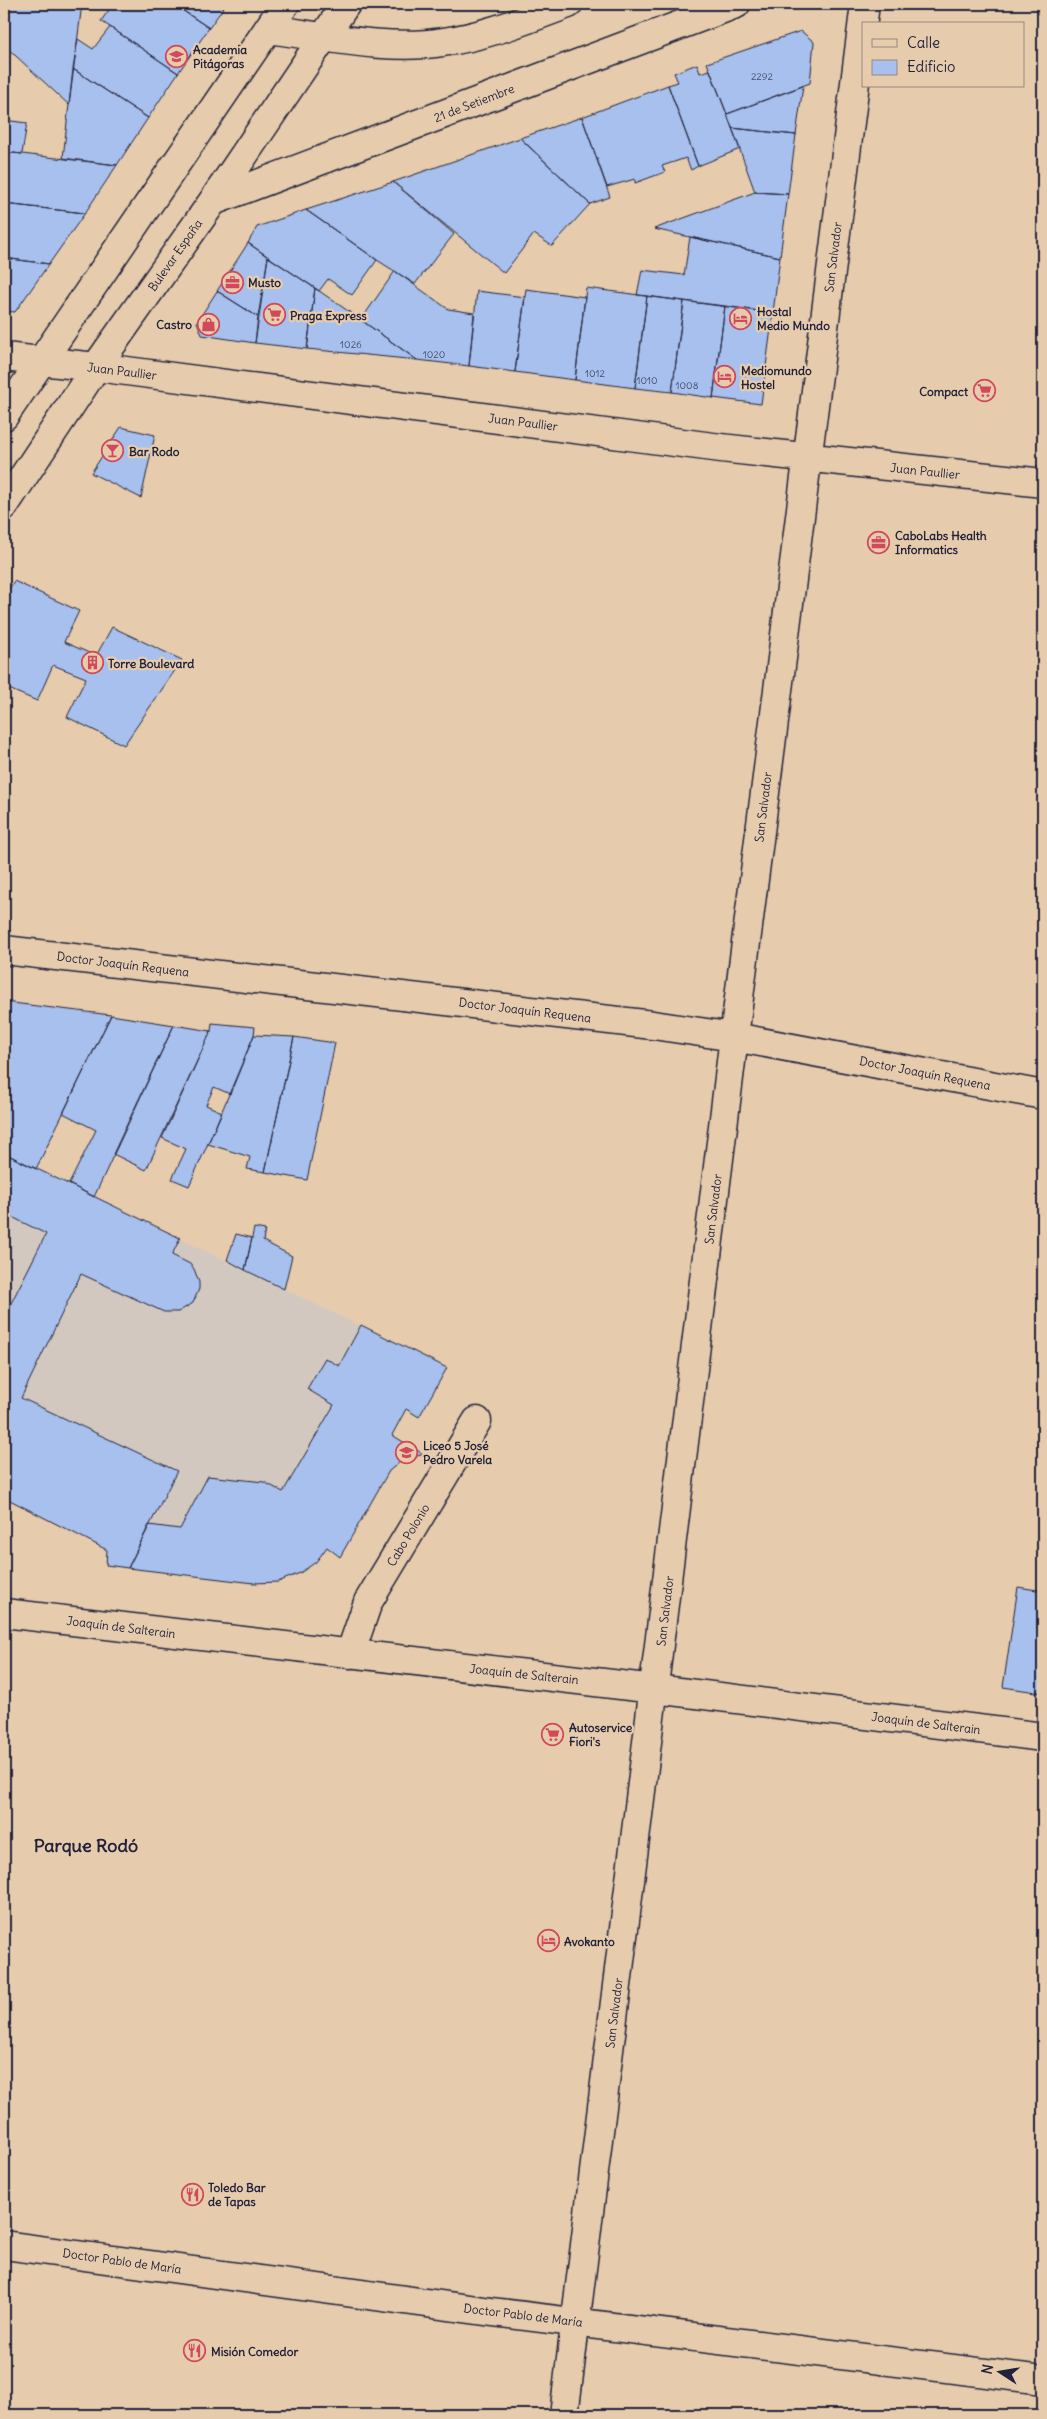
<svg xmlns="http://www.w3.org/2000/svg" width="1047" height="2419" viewBox="0 0 1047 2419" font-family="Delius,sans-serif">
  <style>
    .built { fill: #d3c8c0 }
    .building { fill: #a7c0ed; stroke: #22223b }
    .lines { fill: none; stroke-linecap: round; stroke-linejoin: round }
    .street-casing { stroke: #22223b; stroke-width: 31 }
    .secondary-casing { stroke: #22223b; stroke-width: 31 }
    .street { stroke: #e6ccad; stroke-width: 28 }
    .secondary { stroke: #e6ccad; stroke-width: 28 }
    .labels { text-anchor: middle; dominant-baseline: central; stroke-width: 4.5; stroke-linejoin: round; paint-order: stroke }
    .number-label { font-size: 10px; fill: #434a68 }
    .poi-label { font-size: 12px; font-weight: bold; fill: #22223b; stroke: #e6ccad; text-anchor: start }
    .street-label { font-size: 12px; fill: #22223b; stroke: #e6ccad }
    .district-label { font-size: 18px; font-weight: bold; fill: #22223b; stroke: #e6ccad }
  </style>
  <rect width="100%" height="100%" fill="#e6ccad"/>
  <filter id="ink" filterUnits="userSpaceOnUse"><feTurbulence type="fractalNoise" baseFrequency=".02" numOctaves="2"/><feDisplacementMap in="SourceGraphic" scale="10" xChannelSelector="R" yChannelSelector="G"/><feConvolveMatrix kernelMatrix="1 2 1 2 8 2 1 2 1" color-interpolation-filters="sRGB"/></filter>
  <g filter="url(#ink)">
    <path class="built" d="M4,1153L447,1368L419,1417L406,1409L392,1435L400,1462L389,1471L340,1557L327,1548L316,1562L300,1573L278,1582L254,1583L106,1565L107,1550L4,1497Z"/>
    <path class="building" d="M4,4H82L69,105L4,45Z
      M113,4H173L209,28L178,73L101,21Z
      M173,4H226L209,28Z
      M110,27L178,73L148,118L73,69L78,39L93,49Z
      M801,31L814,42L810,83L727,114L707,63Z
      M697,64L700,73L710,70L740,149L698,166L668,85L678,82L674,73Z
      M73,69L148,118L117,165L63,158Z
      M668,85L698,166L691,170L686,158L662,166L665,172L635,183V179L607,187L582,117Z
      M803,86L796,135L732,128L727,114Z
      M582,117L610,197L590,204L520,138Z
      M4,120L27,123L22,154L4,152Z
      M732,128L796,135L788,194L755,192Z
      M520,138L590,204L552,246L534,234L504,273L393,182Z
      M4,152L22,154L117,165L85,213L4,204Z
      M393,182L454,234L415,284L377,260L306,210Z
      M755,192L788,194L780,257L654,229Z
      M4,204L85,213L49,264L4,258Z
      M306,210L377,260L352,295L328,279L319,291L248,243L257,227Z
      M690,237L780,257L773,313L637,295L642,270L684,275Z
      M248,243L268,257L258,317L217,291Z
      M268,257L315,288L307,349L255,343Z
      M4,258L49,264L15,312L4,311Z
      M395,271L448,309L474,313L469,366L417,360L361,320Z
      M315,288L361,320L417,360L307,349Z
      M586,288L647,296L635,388L575,380Z
      M526,289L585,297L575,380L515,372Z
      M217,291L258,317L255,343L202,335L197,322Z
      M477,291L525,297L515,372L469,366Z
      M647,296L684,301L672,392L635,388Z
      M684,301L725,306L713,398L672,392Z
      M725,306L773,313L761,404L713,398Z
      M121,427L155,435L141,498L91,473Z
      M14,581L79,611L64,642L96,656L112,627L182,660L124,745L67,717L86,678L53,665L37,701L4,687V597Z
      M4,1002L111,1015L36,1169L4,1153Z
      M111,1015L174,1025L94,1197L69,1184L96,1130L63,1113Z
      M212,1023L255,1027L254,1035L230,1094L214,1087L206,1105L222,1112L189,1186L172,1179L186,1149L162,1138L211,1031Z
      M174,1025L211,1031L146,1170L113,1154Z
      M254,1035L294,1037L265,1172L247,1169L250,1157L208,1144Z
      M294,1037L335,1043L307,1180L265,1172Z
      M4,1153L180,1238L172,1255L190,1264L194,1269L199,1282V1289L193,1303L178,1312H164L81,1274L21,1398L177,1471L128,1568L106,1565L107,1550L4,1497V1317L46,1234L4,1213Z
      M254,1228L265,1230L263,1241L292,1256L284,1289L245,1270Z
      M236,1234L252,1238L245,1270L227,1260Z
      M361,1325L447,1368L419,1417L406,1409L392,1435L423,1454L400,1462L389,1471L340,1557L327,1547L316,1562L300,1573L278,1582L254,1583L128,1568L149,1525L180,1529L208,1476L264,1482L283,1492L334,1405L307,1389L325,1358L339,1366Z
      M1018,1587L1043,1591V1693L1003,1687Z"/>
    <g class="lines">
      <defs>
        <path id="street" d="M96,367L721,448L1043,483
          M4,950L653,1025L734,1037L1043,1095
          M4,1613L655,1689L1043,1737
          M350,1654L368,1602L477,1421
          M4,2245L492,2312L1043,2380
          M564,2415L734,1037L865,4"/>
        <path id="secondary" d="M268,29C322,36 389,51 443,42C487,36 527,19 568,4
          M213,201L736,4
          M4,357L96,367
          M4,416L285,4
          M4,506L96,367L213,201L346,4"/>
      </defs>
      <use href="#street" class="street-casing"/>
      <use href="#secondary" class="secondary-casing"/>
      <use href="#street" class="street"/>
      <use href="#secondary" class="secondary"/>
    </g>
  </g>
  <defs>
    <symbol id="school-ring" viewBox="-11 -11 22 22"><circle r="9.5" fill="#e6ccad" stroke="#d1495b" stroke-width="1.5"/><path d="M0-5L7-2L0 1L-7-2ZM-4 1L0 2.5L4 1V4Q0 6-4 4Z" fill="#d1495b"/></symbol>
    <symbol id="office-ring" viewBox="-11 -11 22 22"><circle r="9.5" fill="#e6ccad" stroke="#d1495b" stroke-width="1.5"/><path d="M-6-3h4V-5.5h4V-3h4V5H-6ZM-1-4.5V-3h2v-1.5ZM-6 0V1H6V0Z" fill="#d1495b"/></symbol>
    <symbol id="supermarket-ring" viewBox="-11 -11 22 22"><circle r="9.5" fill="#e6ccad" stroke="#d1495b" stroke-width="1.5"/><path d="M-6-5.5h2.5l.6 2H6L4.5 2H-2.5L-4.4-4H-6ZM-1.5 3.2a1.3 1.3 0 1 0 .1 0ZM3 3.2a1.3 1.3 0 1 0 .1 0Z" fill="#d1495b"/></symbol>
    <symbol id="hotel-ring" viewBox="-11 -11 22 22"><circle r="9.5" fill="#e6ccad" stroke="#d1495b" stroke-width="1.5"/><path d="M-6-4.5h1.5V1H6V5H4.5V3h-9V5H-6ZM-4 0a1.8 1.8 0 1 1 3.6 0ZM.5 0V-2.5h3Q6-2.5 6 0Z" fill="#d1495b"/></symbol>
    <symbol id="shop-ring" viewBox="-11 -11 22 22"><circle r="9.5" fill="#e6ccad" stroke="#d1495b" stroke-width="1.5"/><path d="M-5-2.5h2.3a2.7 3.5 0 0 1 5.4 0H5L5.5 6h-11ZM-1.5-2.5h3a1.5 2.3 0 0 0-3 0Z" fill="#d1495b"/></symbol>
    <symbol id="bar-ring" viewBox="-11 -11 22 22"><circle r="9.5" fill="#e6ccad" stroke="#d1495b" stroke-width="1.5"/><path d="M-6-5H6L.8 .8V4.5H3.5V6h-7V4.5H-.8V.8Z" fill="#d1495b"/></symbol>
    <symbol id="building-ring" viewBox="-11 -11 22 22"><circle r="9.5" fill="#e6ccad" stroke="#d1495b" stroke-width="1.5"/><path d="M-4-6H4V6H1V3H-1V6H-4ZM-2.5-4.3h1.7v1.8h-1.7ZM.8-4.3h1.7v1.8H.8ZM-2.5-1h1.7V.8h-1.7ZM.8-1h1.7V.8H.8Z" fill="#d1495b"/></symbol>
    <symbol id="restaurant-ring" viewBox="-11 -11 22 22"><circle r="9.5" fill="#e6ccad" stroke="#d1495b" stroke-width="1.5"/><path d="M-5-6h1v4h1v-4h1v4h1v-4h1v5L-1.5 .5V6h-2V.5L-5-1ZM5-6V6H3V1.5H1.5Q1.5-4 5-6Z" fill="#d1495b"/></symbol>
  </defs>
  <g fill-rule="evenodd">
    <use href="#school-ring" x="164" y="44" width="25" height="25"/>
    <use href="#office-ring" x="220" y="270" width="25" height="25"/>
    <use href="#supermarket-ring" x="262" y="302" width="25" height="25"/>
    <use href="#hotel-ring" x="728" y="306" width="25" height="25"/>
    <use href="#shop-ring" x="196" y="312" width="25" height="25"/>
    <use href="#hotel-ring" x="712" y="364" width="25" height="25"/>
    <use href="#supermarket-ring" x="972" y="378" width="25" height="25"/>
    <use href="#bar-ring" x="100" y="438" width="25" height="25"/>
    <use href="#office-ring" x="866" y="530" width="25" height="25"/>
    <use href="#building-ring" x="80" y="650" width="25" height="25"/>
    <use href="#school-ring" x="394" y="1440" width="25" height="25"/>
    <use href="#supermarket-ring" x="540" y="1722" width="25" height="25"/>
    <use href="#hotel-ring" x="536" y="1928" width="25" height="25"/>
    <use href="#restaurant-ring" x="180" y="2182" width="25" height="25"/>
    <use href="#restaurant-ring" x="182" y="2338" width="25" height="25"/>
  </g>
  <g class="labels">
    <g class="number-label">
      <text x="762" y="76">2292</text>
      <text x="351" y="344">1026</text>
      <text x="434" y="354">1020</text>
      <text x="595" y="373">1012</text>
      <text x="647" y="380">1010</text>
      <text x="687" y="385">1008</text>
    </g>
    <g class="poi-label">
      <text x="193" y="49">Academia<tspan x="193" dy="14">Pitágoras</tspan></text>
      <text x="248" y="282">Musto</text>
      <text x="757" y="311">Hostal<tspan x="757" dy="14">Medio Mundo</tspan></text>
      <text x="290" y="315">Praga Express</text>
      <text x="192" y="324" text-anchor="end">Castro</text>
      <text x="741" y="370">Mediomundo<tspan x="741" dy="14">Hostel</tspan></text>
      <text x="968" y="391" text-anchor="end">Compact</text>
      <text x="129" y="451">Bar Rodo</text>
      <text x="895" y="535">CaboLabs Health<tspan x="895" dy="14">Informatics</tspan></text>
      <text x="108" y="663">Torre Boulevard</text>
      <text x="423" y="1445">Liceo 5 José<tspan x="423" dy="14">Pedro Varela</tspan></text>
      <text x="569" y="1727">Autoservice<tspan x="569" dy="14">Fiori's</tspan></text>
      <text x="564" y="1941">Avokanto</text>
      <text x="208" y="2187">Toledo Bar<tspan x="208" dy="14">de Tapas</tspan></text>
      <text x="211" y="2351">Misión Comedor</text>
    </g>
    <g class="street-label">
      <text transform="translate(474 103) rotate(-21)">21 de Setiembre</text>
      <text transform="translate(175 255) rotate(-55)">Bulevar España</text>
      <text transform="translate(833 257) rotate(-83)">San Salvador</text>
      <text transform="translate(122 371) rotate(7)">Juan Paullier</text>
      <text transform="translate(523 422) rotate(7)">Juan Paullier</text>
      <text transform="translate(925 471) rotate(6)">Juan Paullier</text>
      <text transform="translate(763 807) rotate(-83)">San Salvador</text>
      <text transform="translate(123 964) rotate(7)">Doctor Joaquín Requena</text>
      <text transform="translate(525 1010) rotate(7)">Doctor Joaquín Requena</text>
      <text transform="translate(925 1073) rotate(11)">Doctor Joaquín Requena</text>
      <text transform="translate(713 1209) rotate(-83)">San Salvador</text>
      <text transform="translate(408 1535) rotate(-59)">Cabo Polonio</text>
      <text transform="translate(665 1611) rotate(-83)">San Salvador</text>
      <text transform="translate(121 1627) rotate(7)">Joaquín de Salterain</text>
      <text transform="translate(524 1674) rotate(6)">Joaquín de Salterain</text>
      <text transform="translate(926 1723) rotate(7)">Joaquín de Salterain</text>
      <text transform="translate(614 2013) rotate(-83)">San Salvador</text>
      <text transform="translate(122 2261) rotate(8)">Doctor Pablo de María</text>
      <text transform="translate(523 2315) rotate(7)">Doctor Pablo de María</text>
    </g>
    <g class="district-label">
      <text x="86" y="1845">Parque Rodó</text>
    </g>
  </g>
  <rect width="1047" height="2419" fill="none" stroke="#e6ccad" stroke-width="20"/>
  <rect x="10" y="10" width="1027" height="2399" fill="none" stroke="#22223b" stroke-width="2" filter="url(#ink)"/>
  <rect x="862" y="22" width="162" height="65" fill="#e6ccad" stroke="#98887f"/>
  <rect x="872" y="39" width="25" height="8" fill="#e6ccad" stroke="#98887f"/>
  <text x="907" y="48" font-size="15" fill="#22223b">Calle</text>
  <rect x="872" y="60" width="25" height="15" fill="#a7c0ed" stroke="#98887f"/>
  <text x="907" y="72" font-size="15" fill="#22223b">Edificio</text>
  <g transform="translate(1000 2372) rotate(282)" stroke="#e6ccad" stroke-width="4" paint-order="stroke">
  <path d="M0-4L9 19L0 12L-9 19Z" fill="#22223b"/>
  <text y="-8" font-size="14" font-weight="bold" text-anchor="middle" fill="#22223b">N</text>
  </g>
</svg>
